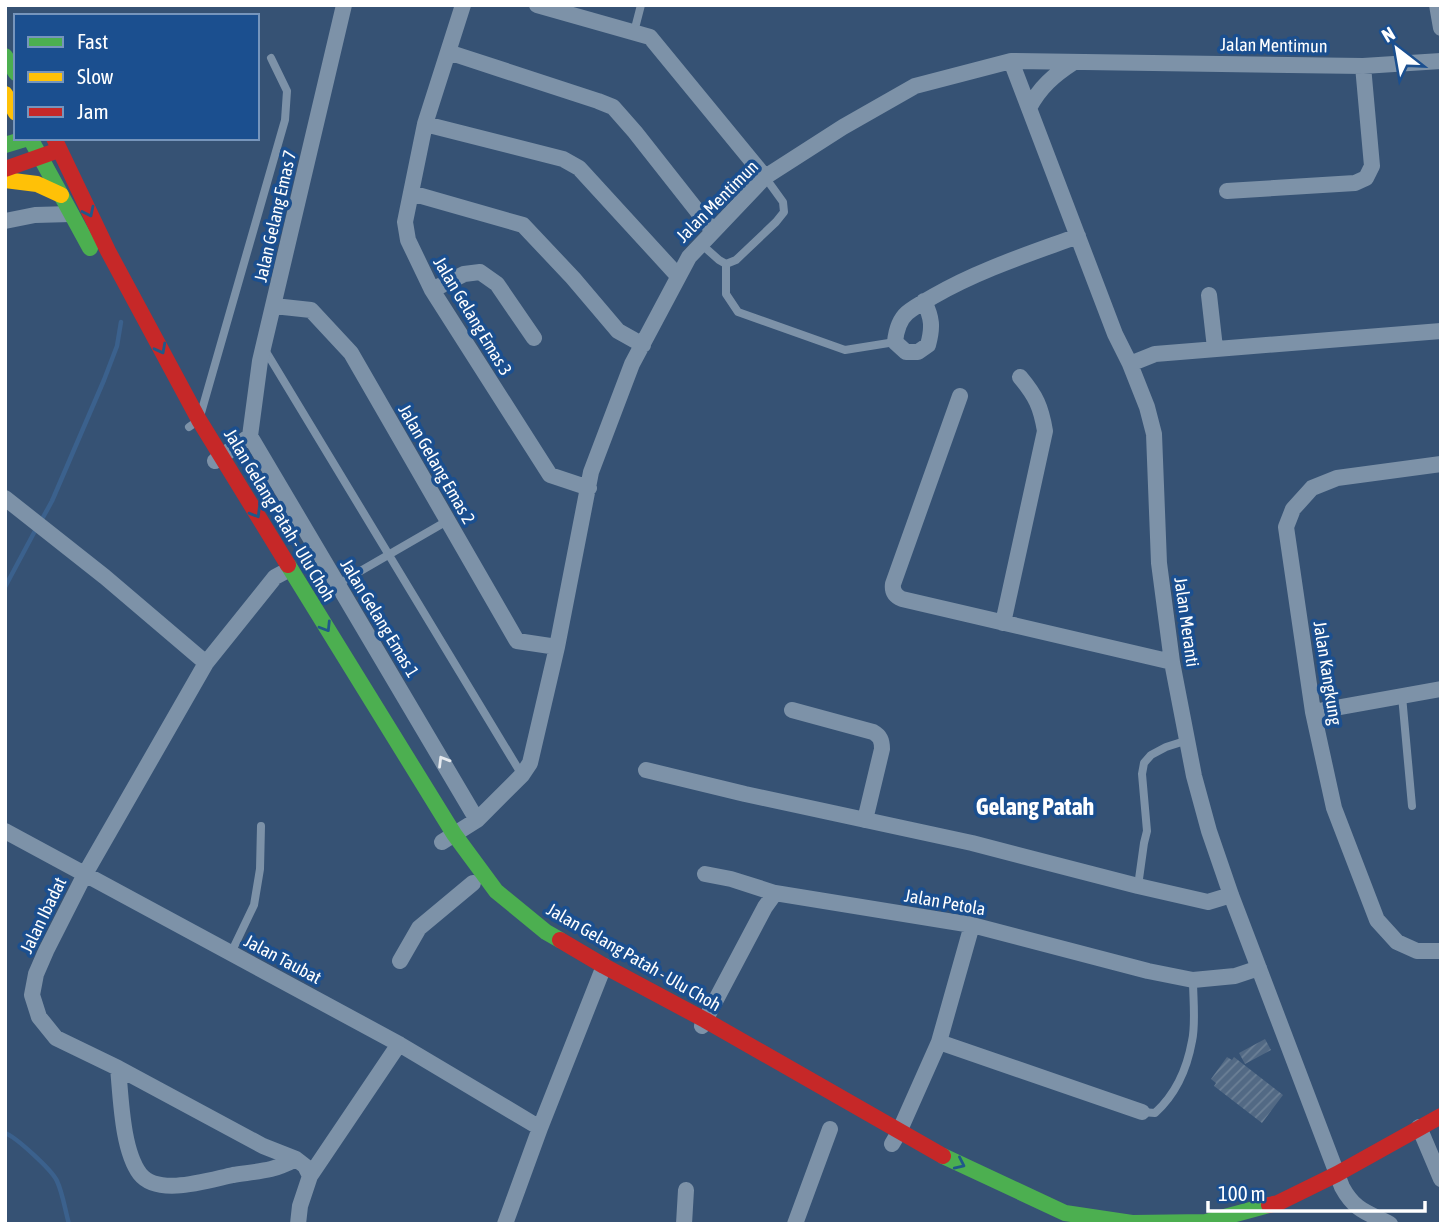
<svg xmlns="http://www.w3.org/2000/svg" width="1446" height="1229" viewBox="0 0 1446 1229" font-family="'Asap Condensed',sans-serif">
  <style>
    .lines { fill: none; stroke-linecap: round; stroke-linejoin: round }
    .stream { stroke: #3b618d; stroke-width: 4.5 }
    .building { fill: url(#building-hatch) }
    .lane { stroke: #7d92a8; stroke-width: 8 }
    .street { stroke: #7d92a8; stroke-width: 16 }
    .fast { stroke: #4caf50; stroke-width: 16 }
    .slow { stroke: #ffc107; stroke-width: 16 }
    .jam { stroke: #c62828; stroke-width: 16 }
    .oneway { stroke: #205989 }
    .oneway2 { stroke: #e5e9ee }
    .labels { text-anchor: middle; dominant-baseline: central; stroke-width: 7; stroke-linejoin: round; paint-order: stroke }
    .street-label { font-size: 18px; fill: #fff; stroke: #1b4f8f }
    .district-label { font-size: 24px; font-weight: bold; fill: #fff; stroke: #1b4f8f }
  </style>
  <defs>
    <pattern id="building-hatch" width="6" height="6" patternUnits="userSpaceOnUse" patternTransform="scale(1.75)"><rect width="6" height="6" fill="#526984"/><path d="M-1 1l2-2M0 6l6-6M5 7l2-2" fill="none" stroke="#6c8096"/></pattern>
  </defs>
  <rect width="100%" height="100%" fill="#365274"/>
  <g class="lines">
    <path class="stream" d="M41,521L52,501L104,380L117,346L121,322
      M5,587L36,529
      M5,1133C16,1137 52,1170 57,1181C63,1194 65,1210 69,1224"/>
  </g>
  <path class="building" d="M1265,1039L1271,1050L1245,1064L1239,1053Z
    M1227,1057L1232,1060L1234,1057L1283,1095L1262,1123L1214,1086L1216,1083L1211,1079Z"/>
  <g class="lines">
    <path class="lane" d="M634,32L641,5
      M701,244L719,260L726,264L736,260L776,222L784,212L783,202L765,177
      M726,264V294L738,312L845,350L895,342
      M265,350L522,775
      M189,427L199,420L285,120L287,91L271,58
      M338,584L447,521
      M1402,696L1412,806
      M1138,886L1144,843L1147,831L1142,774L1144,763L1151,755L1166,747L1188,740
      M231,953L254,905L260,869L261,826
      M1142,1112L1155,1113C1176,1094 1187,1069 1192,1041C1196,1024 1193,998 1193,980"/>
    <path class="street" d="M463,5L425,124L405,222L408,240L432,290L550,475L589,488
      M537,5L650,37L765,177
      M1437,5L1441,28
      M448,52L598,101L613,107L635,132L713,231
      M1011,61L1115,334L1130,364L1147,407L1154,434L1159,563L1172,662L1194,776L1209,831L1231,895L1342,1187C1355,1211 1367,1212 1390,1224
      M1029,108C1040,87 1054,75 1074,62
      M425,124L563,159L579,168L678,276
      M1227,191L1355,183L1366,178L1372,166L1363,66
      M411,193L523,225L573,278L618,331L643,345
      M5,221L35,215L71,214
      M432,290L464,274L480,272L497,284L534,338
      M1209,295L1215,348
      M924,301C932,318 933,327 928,345L918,352H906L895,342C896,332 898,321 907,313C914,307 925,301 934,296C979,270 1029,254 1078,236
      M274,306L311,310L351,353L517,641L557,647
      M1130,364L1155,354L1441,331
      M960,396L893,584C892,591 895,596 902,599L1172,662
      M250,436L477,820
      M250,436L260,361L344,5
      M215,461L250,436
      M1441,464L1337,478L1312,488L1293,509L1286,527L1313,712L1334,808L1377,920L1397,942L1417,951H1441
      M5,498L105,577L206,663
      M290,569L275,577L206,663L85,874L46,951L36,974L32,995L39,1017L56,1038L118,1068L263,1146L296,1159L305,1166L310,1176
      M1003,623L1045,431C1041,407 1036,396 1020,377
      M792,710L873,732C880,736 882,740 882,749L865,820
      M1313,712L1441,689
      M646,770L745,794L972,843L1138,886L1208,902L1231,895
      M5,831L399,1044L540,1128
      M442,842L477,820L522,775L530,763L557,647L591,472L632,364L689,257L765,177L843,127L915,86L1011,61L1363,66L1441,61
      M705,874L731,879L775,893L972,925L1148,971L1193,980L1235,976L1259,968
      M400,961L419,928L473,883
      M702,1026L765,907L775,893
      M939,1042L1142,1112
      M118,1068C121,1098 122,1150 140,1174C158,1197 209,1180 233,1175C245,1173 258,1172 271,1169C279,1167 288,1163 296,1159
      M1419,1127L1441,1179
      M892,1144L899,1132L939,1042L972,925
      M298,1224L300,1206L310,1176L399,1044
      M505,1224L540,1128L604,966
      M684,1224L686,1190
      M795,1224L830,1129"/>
    <path class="fast" d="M5,56L16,73
      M30,138L90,248
      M5,145L28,138
      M288,565L454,834L496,891L546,932L560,940
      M943,1156L1065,1213L1132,1223L1206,1222L1269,1205"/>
    <path class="slow" d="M5,94L16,113
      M5,180L37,184L61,195"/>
    <path class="jam" d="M54,138L108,251L199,420L288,565
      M5,169L56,151
      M560,940L604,966L705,1020L943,1156
      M1269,1205L1278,1203L1337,1174L1441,1116"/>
  </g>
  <defs><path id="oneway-chevron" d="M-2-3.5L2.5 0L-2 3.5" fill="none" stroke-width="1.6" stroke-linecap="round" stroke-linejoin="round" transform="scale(1.75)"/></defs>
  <g class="oneway">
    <use href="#oneway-chevron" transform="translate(89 212) rotate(64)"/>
    <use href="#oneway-chevron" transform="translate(161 349) rotate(62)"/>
    <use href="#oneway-chevron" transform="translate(256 513) rotate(59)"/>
    <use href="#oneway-chevron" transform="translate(326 627) rotate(58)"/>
    <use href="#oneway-chevron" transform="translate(960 1164) rotate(25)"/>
  </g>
  <use class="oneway2" href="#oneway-chevron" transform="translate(443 761) rotate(-121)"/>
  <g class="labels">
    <g class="street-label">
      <text transform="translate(1274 45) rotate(1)">Jalan Mentimun</text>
      <text transform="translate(717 201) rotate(-45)">Jalan Mentimun</text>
      <text transform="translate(275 216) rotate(-77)">Jalan Gelang Emas 7</text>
      <text transform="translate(473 316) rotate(59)">Jalan Gelang Emas 3</text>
      <text transform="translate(437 464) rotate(60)">Jalan Gelang Emas 2</text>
      <text transform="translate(280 515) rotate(59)">Jalan Gelang Patah - Ulu Choh</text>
      <text transform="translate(380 618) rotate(59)">Jalan Gelang Emas 1</text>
      <text transform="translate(1187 622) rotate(82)">Jalan Meranti</text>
      <text transform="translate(1328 673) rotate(81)">Jalan Kangkung</text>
      <text transform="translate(945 902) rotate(10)">Jalan Petola</text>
      <text transform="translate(43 915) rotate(-64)">Jalan Ibadat</text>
      <text transform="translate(634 957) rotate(30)">Jalan Gelang Patah - Ulu Choh</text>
      <text transform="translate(283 959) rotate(28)">Jalan Taubat</text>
    </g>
    <g class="district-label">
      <text x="1035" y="806">Gelang Patah</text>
    </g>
  </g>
  <rect width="1446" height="1229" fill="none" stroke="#ffffff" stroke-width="14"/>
  <rect x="14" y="14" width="245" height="126" fill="#1b4f8f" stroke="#7695bc" stroke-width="2"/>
  <rect x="28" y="37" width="35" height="10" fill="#4caf50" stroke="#7695bc" stroke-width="2"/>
  <text x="77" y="49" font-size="21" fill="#ffffff">Fast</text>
  <rect x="28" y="72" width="35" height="10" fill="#ffc107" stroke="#7695bc" stroke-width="2"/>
  <text x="77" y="84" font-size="21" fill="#ffffff">Slow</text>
  <rect x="28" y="107" width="35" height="10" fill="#c62828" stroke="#7695bc" stroke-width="2"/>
  <text x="77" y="119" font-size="21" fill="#ffffff">Jam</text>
  <g transform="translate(1397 49) rotate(329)" stroke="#1b4f8f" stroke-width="5" paint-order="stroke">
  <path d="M0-5L12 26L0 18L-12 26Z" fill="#ffffff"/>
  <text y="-10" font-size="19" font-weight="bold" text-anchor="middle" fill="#ffffff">N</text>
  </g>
  <path d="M1208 1201v10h217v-10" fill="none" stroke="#ffffff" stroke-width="3.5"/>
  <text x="1218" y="1201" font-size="21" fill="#ffffff" stroke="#1b4f8f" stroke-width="5" paint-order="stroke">100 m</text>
</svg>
